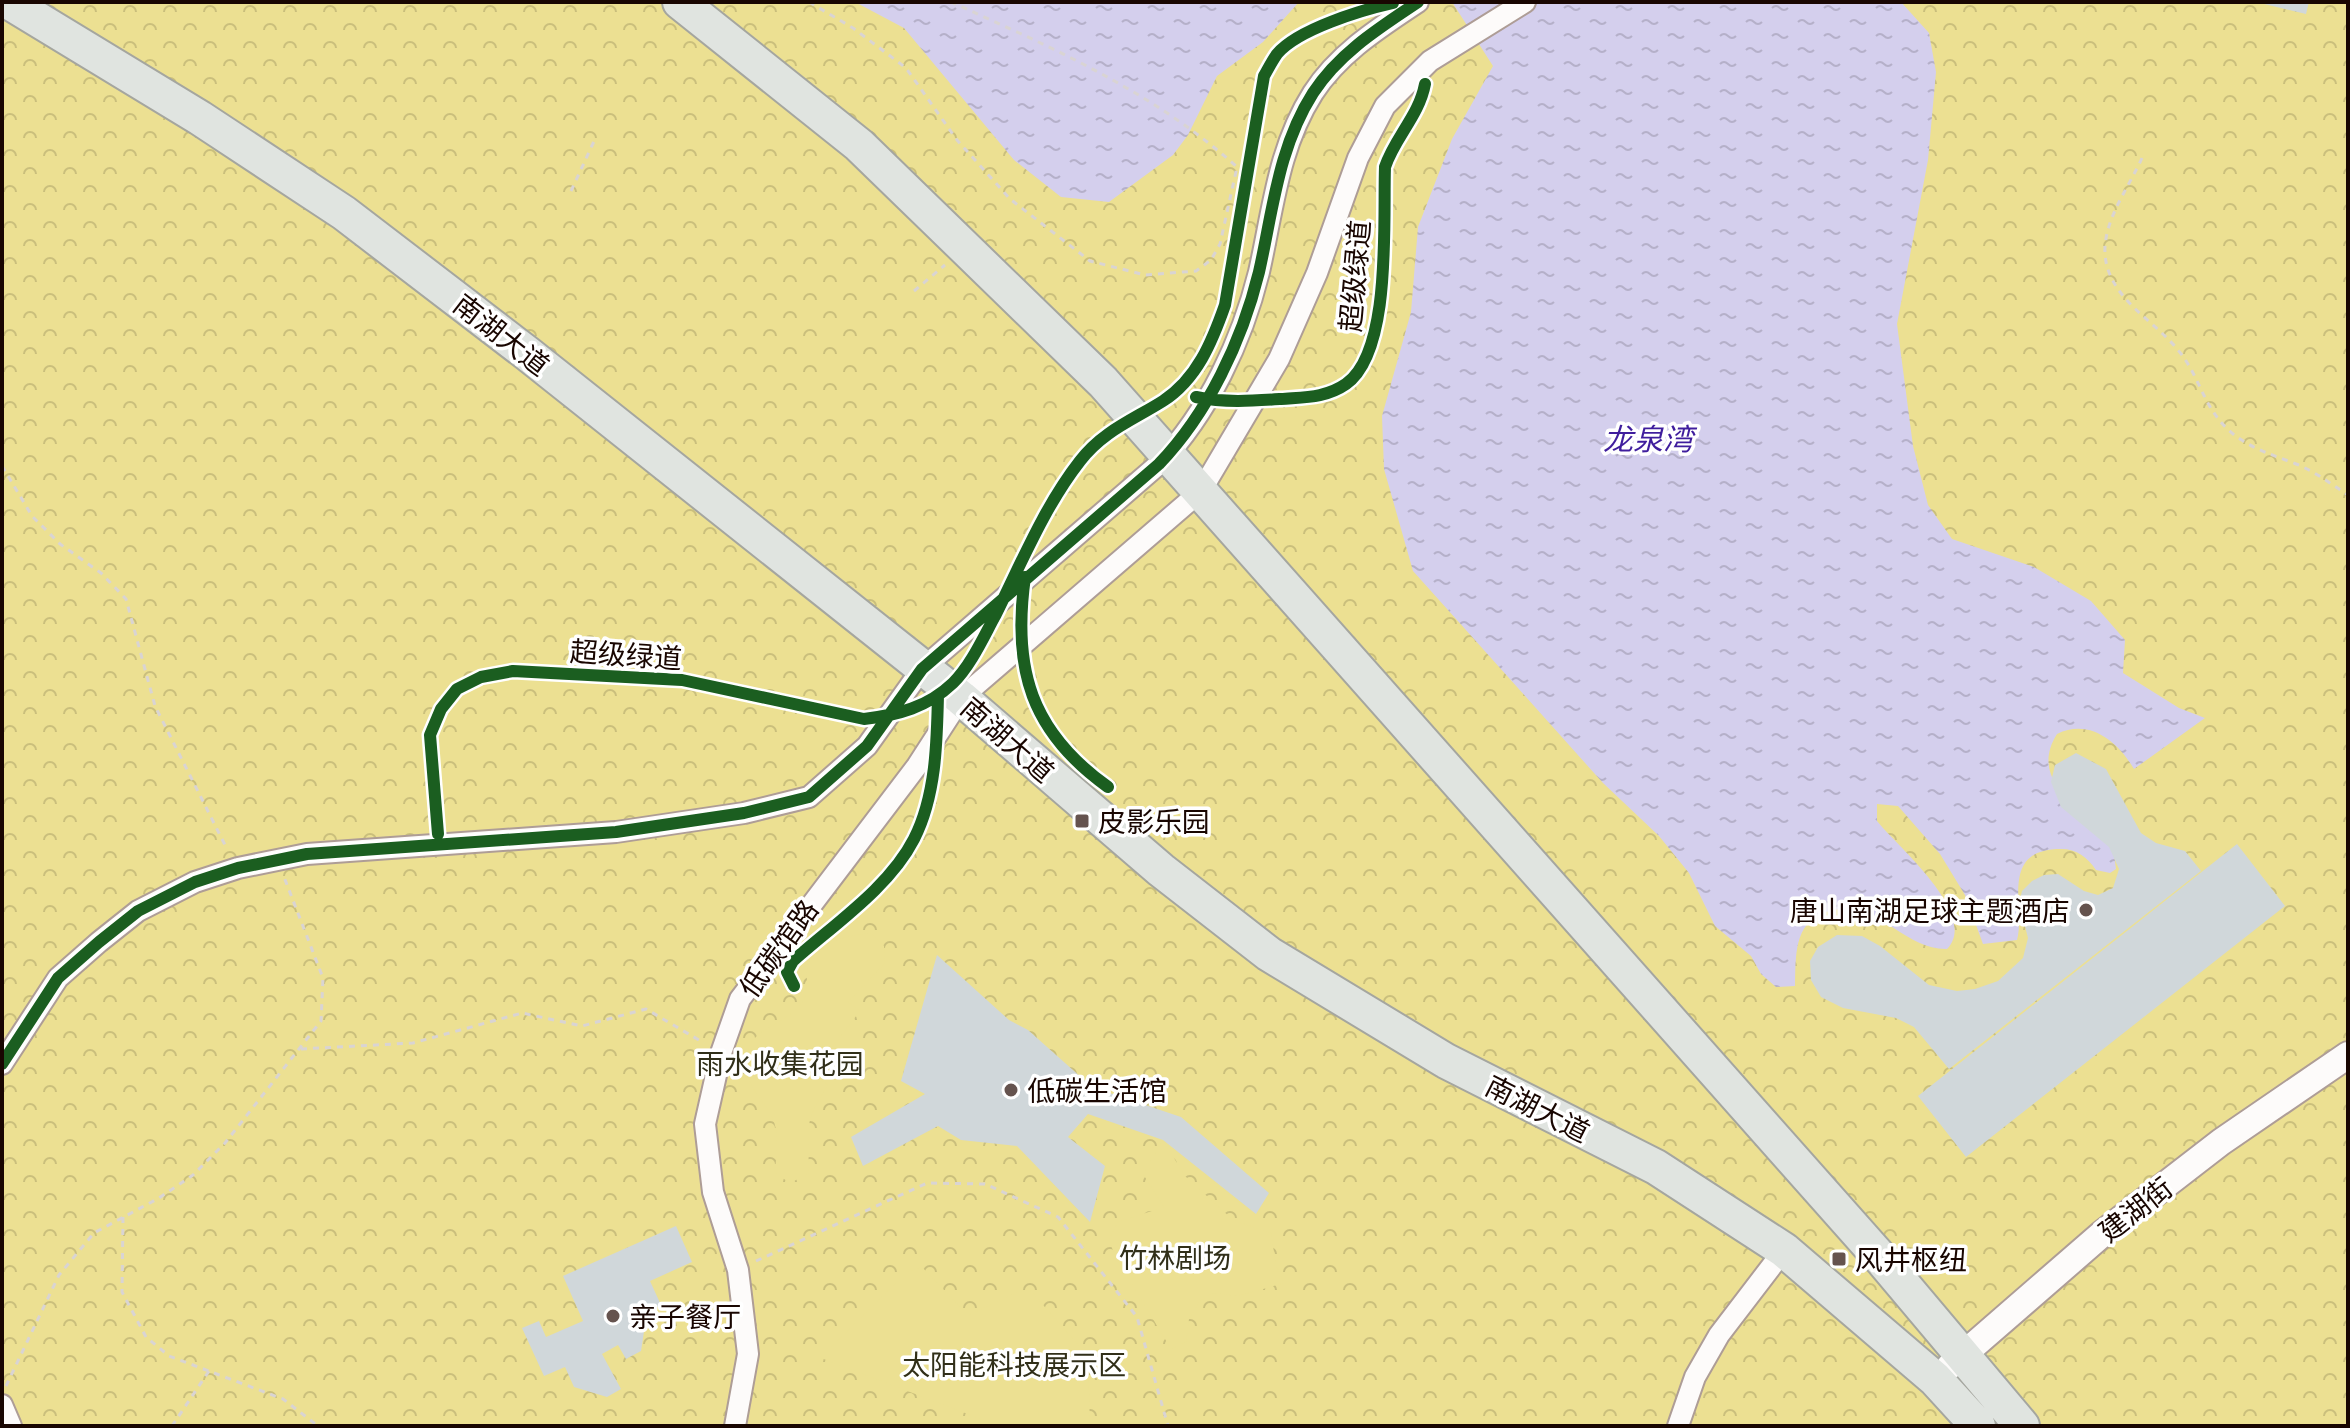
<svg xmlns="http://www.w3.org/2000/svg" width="2350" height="1428" viewBox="0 0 2350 1428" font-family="'Exo 2','Noto Sans SC',sans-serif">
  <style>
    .park { fill: url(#park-crowns) }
    .garden { fill: #ece092 }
    .water { fill: url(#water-ripples) }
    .building { fill: #d0d7da }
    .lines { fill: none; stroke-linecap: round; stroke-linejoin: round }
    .minor-casing { stroke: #ae9d96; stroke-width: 24 }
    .tertiary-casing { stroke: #ae9d96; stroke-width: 30 }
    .trunk-casing { stroke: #a5a69f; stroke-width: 38 }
    .path { stroke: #d9d4d3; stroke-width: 3; stroke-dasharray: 6 6; stroke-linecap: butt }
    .minor { stroke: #fdfbfa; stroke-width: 20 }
    .tertiary { stroke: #fdfbfa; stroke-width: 26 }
    .trunk { stroke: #e0e4e0; stroke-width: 34 }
    .cycleway-casing { stroke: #fff; stroke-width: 17 }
    .cycleway { stroke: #1b5e20; stroke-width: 12 }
    .poi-dot { fill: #65534e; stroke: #fff; stroke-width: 3 }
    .labels { text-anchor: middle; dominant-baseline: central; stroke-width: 7; stroke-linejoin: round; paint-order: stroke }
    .street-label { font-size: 28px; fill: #190601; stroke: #fff }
    .poi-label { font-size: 28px; fill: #190601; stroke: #fff; text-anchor: start }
    .park-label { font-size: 28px; fill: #312f19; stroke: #fff }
    .water-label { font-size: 30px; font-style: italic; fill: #3f1d9d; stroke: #fff }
  </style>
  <defs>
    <pattern id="park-crowns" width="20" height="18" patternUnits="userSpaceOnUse" patternTransform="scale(2)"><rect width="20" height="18" fill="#ece092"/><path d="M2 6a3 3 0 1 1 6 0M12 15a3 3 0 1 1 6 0" fill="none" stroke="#cabf7c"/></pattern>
    <pattern id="water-ripples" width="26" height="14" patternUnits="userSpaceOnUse" patternTransform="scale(2)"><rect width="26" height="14" fill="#d4cfed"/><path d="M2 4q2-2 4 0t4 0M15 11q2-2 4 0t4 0" fill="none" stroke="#b5b0c9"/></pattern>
  </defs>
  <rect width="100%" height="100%" fill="#f1e2dc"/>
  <path class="park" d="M2,2H2348V1426H2Z"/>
  <path class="garden" d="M871,933L884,946L885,963L848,1002L860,1011L812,1073L828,1085C800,1128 811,1128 808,1174L790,1183L775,1173C776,1153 781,1132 770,1113C763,1100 749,1088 747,1071C741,1027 778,1031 800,1005C810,994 806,983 807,970C810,941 849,936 871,933Z
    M1163,1140L1185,1176L1233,1220L1271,1233L1276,1265L1284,1283L1238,1296L1213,1293L1200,1301L1189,1319L1186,1342L1171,1349L1114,1254L1109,1239L1118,1222L1164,1207L1143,1174Z
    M922,1267L968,1315C989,1307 1007,1294 1029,1289L1088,1356L1090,1426H999L821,1358L906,1272Z"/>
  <path class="water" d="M855,2H1299L1263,42L1217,76L1188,135L1173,155L1109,202L1061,197L1014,160L904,28Z
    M1452,2H1901L1929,33L1936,72L1928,160L1897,324L1913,446L1928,505L1952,539L2034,567L2091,601L2125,640L2123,673L2179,708L2205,718L2134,769C2118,742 2090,718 2057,734C2026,783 2088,813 2110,844C2114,850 2115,861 2116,869L2110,873L2096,870C2087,857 2077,849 2061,849C1998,849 2026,908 2017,940L1983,944L1965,895L1940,854L1898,806L1877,804V821C1897,846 1980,915 1947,949C1902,950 1876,895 1826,912C1793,923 1796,957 1795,986L1776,987L1761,974L1751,956L1715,926L1689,873L1659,836L1603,783L1413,571L1384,469L1382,416L1411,312L1418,227L1452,139L1493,66Z"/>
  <path class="building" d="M2256,2H2309L2306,14Z
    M2076,753L2106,769L2141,833L2156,843L2185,851L2201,871L1949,1069L1914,1027L1896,1018L1843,1008L1821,997L1811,980L1810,961L1818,947L1837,935L1862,936L1880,946L1929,985L1957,991L1975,989L1998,981L2023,958L2028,938L2019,903L2022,891L2032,881L2044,875L2058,874L2084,891L2098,895L2113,888L2119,869L2109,847L2061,807L2051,782L2055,765Z
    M2237,844L2285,906L1966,1157L1918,1096Z
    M937,955L1009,1020L1028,1030L1092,1087L1181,1117L1269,1193L1256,1214L1163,1140L1088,1114L1068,1137L1105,1166L1090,1222L1017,1146L961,1140L938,1126L863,1166L851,1137L925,1094L901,1081Z
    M676,1226L692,1262L650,1281L661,1305L647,1312L641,1351L626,1359L618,1345L602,1354L621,1389L607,1397L574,1387L565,1367L544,1376L522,1328L539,1321L546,1337L583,1321L563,1276Z"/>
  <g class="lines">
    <defs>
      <path id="minor" d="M2,1064L58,978L99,942L138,911L195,882L238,868L307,854L616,832L744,813L809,797L867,746L922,669L1159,464C1208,413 1242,341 1259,272C1273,210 1278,148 1313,93C1339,53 1379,28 1418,2
        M2,1405L11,1426
        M735,1426L748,1354L738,1270L713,1192L705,1124L721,1053L740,999L917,766L961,698L1201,491L1279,359L1317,273L1358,158L1385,106L1430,61L1525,2
        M1678,1426L1695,1377L1719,1335L1784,1250"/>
      <path id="tertiary" d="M1950,1366L2102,1234L2221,1142L2348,1055"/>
      <path id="trunk" d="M9,2L200,118L344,213L528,354L961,698L1161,870L1269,954L1446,1061L1656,1167L1784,1250L1935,1379L1978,1426
        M680,2L859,145L1103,382L1884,1262L2022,1426"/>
    </defs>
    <use href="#minor" class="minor-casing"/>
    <use href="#tertiary" class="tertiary-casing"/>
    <use href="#trunk" class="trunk-casing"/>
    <path class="path" d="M809,2L853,28L906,68L957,140L1010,199L1090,261L1145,275L1196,271L1211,260L1220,244L1237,167C1154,92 1051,47 951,2
      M2142,158C2129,187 2103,221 2105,254C2108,298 2154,320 2178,350C2203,380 2203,414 2240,439C2258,451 2276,456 2296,464C2314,471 2331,484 2348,495
      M571,191L596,137
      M914,291L945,265
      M2,466L32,516L60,544L101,573L126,599L155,706L227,849
      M301,1049L413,1043L522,1013L582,1026L646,1009L704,1043
      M123,1217L122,1292L146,1337L169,1356L283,1399L318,1426
      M756,1261L927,1183L985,1184L1058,1217L1137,1317L1168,1426
      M6,1386L59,1275L94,1233L159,1198L193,1175L225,1143L321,1021L323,978L284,877
      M172,1426L209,1371"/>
    <use href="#minor" class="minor"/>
    <use href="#tertiary" class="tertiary"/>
    <use href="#trunk" class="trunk"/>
    <defs>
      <path id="cycleway" d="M1196,397C1225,403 1252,401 1281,399C1304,397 1326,398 1346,384C1392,352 1383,221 1385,167C1395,137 1419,116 1425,84
        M1025,577C1012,669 1031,732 1108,787
        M438,834L430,735L441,709L457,689L481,677L513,671L682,680L864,719C898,715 928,707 953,683C971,665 983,638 995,616C1021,564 1044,507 1080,461C1103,431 1133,420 1163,401C1197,379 1212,342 1225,305L1264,76C1268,69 1272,61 1277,54C1298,29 1362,10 1393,3
        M794,986L787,972L793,961C833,925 889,888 914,839C936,796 937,742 938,695
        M2,1064L58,978L99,942L138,911L195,882L238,868L307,854L616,832L744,813L809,797L867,746L922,669L1159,464C1208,413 1242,341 1259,272C1273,210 1278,148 1313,93C1339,53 1379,28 1418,2"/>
    </defs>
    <use href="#cycleway" class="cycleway-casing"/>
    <use href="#cycleway" class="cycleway"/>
  </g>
  <g class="poi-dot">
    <rect x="1074" y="813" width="16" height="16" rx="4"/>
    <circle cx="2086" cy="910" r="8"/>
    <circle cx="1011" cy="1090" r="8"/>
    <rect x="1831" y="1251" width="16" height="16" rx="4"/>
    <circle cx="613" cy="1316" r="8"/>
  </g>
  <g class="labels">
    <g class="street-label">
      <text transform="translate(1354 276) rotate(-85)">超级绿道</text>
      <text transform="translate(502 334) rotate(38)">南湖大道</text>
      <text transform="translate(626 654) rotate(4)">超级绿道</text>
      <text transform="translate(1008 739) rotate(41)">南湖大道</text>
      <text transform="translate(778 948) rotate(-54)">低碳馆路</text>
      <text transform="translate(1538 1108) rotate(27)">南湖大道</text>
      <text transform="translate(2135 1209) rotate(-38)">建湖街</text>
    </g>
    <g class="poi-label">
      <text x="1098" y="821">皮影乐园</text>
      <text x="2070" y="910" text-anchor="end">唐山南湖足球主题酒店</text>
      <text x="1027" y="1090">低碳生活馆</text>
      <text x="1855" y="1259">风井枢纽</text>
      <text x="629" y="1316">亲子餐厅</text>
    </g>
    <g class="park-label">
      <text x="780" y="1063">雨水收集花园</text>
      <text x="1175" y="1257">竹林剧场</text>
      <text x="1014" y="1364">太阳能科技展示区</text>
    </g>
    <g class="water-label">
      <text x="1648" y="438">龙泉湾</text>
    </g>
  </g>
  <rect width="2350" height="1428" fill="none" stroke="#190601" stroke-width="8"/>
</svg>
